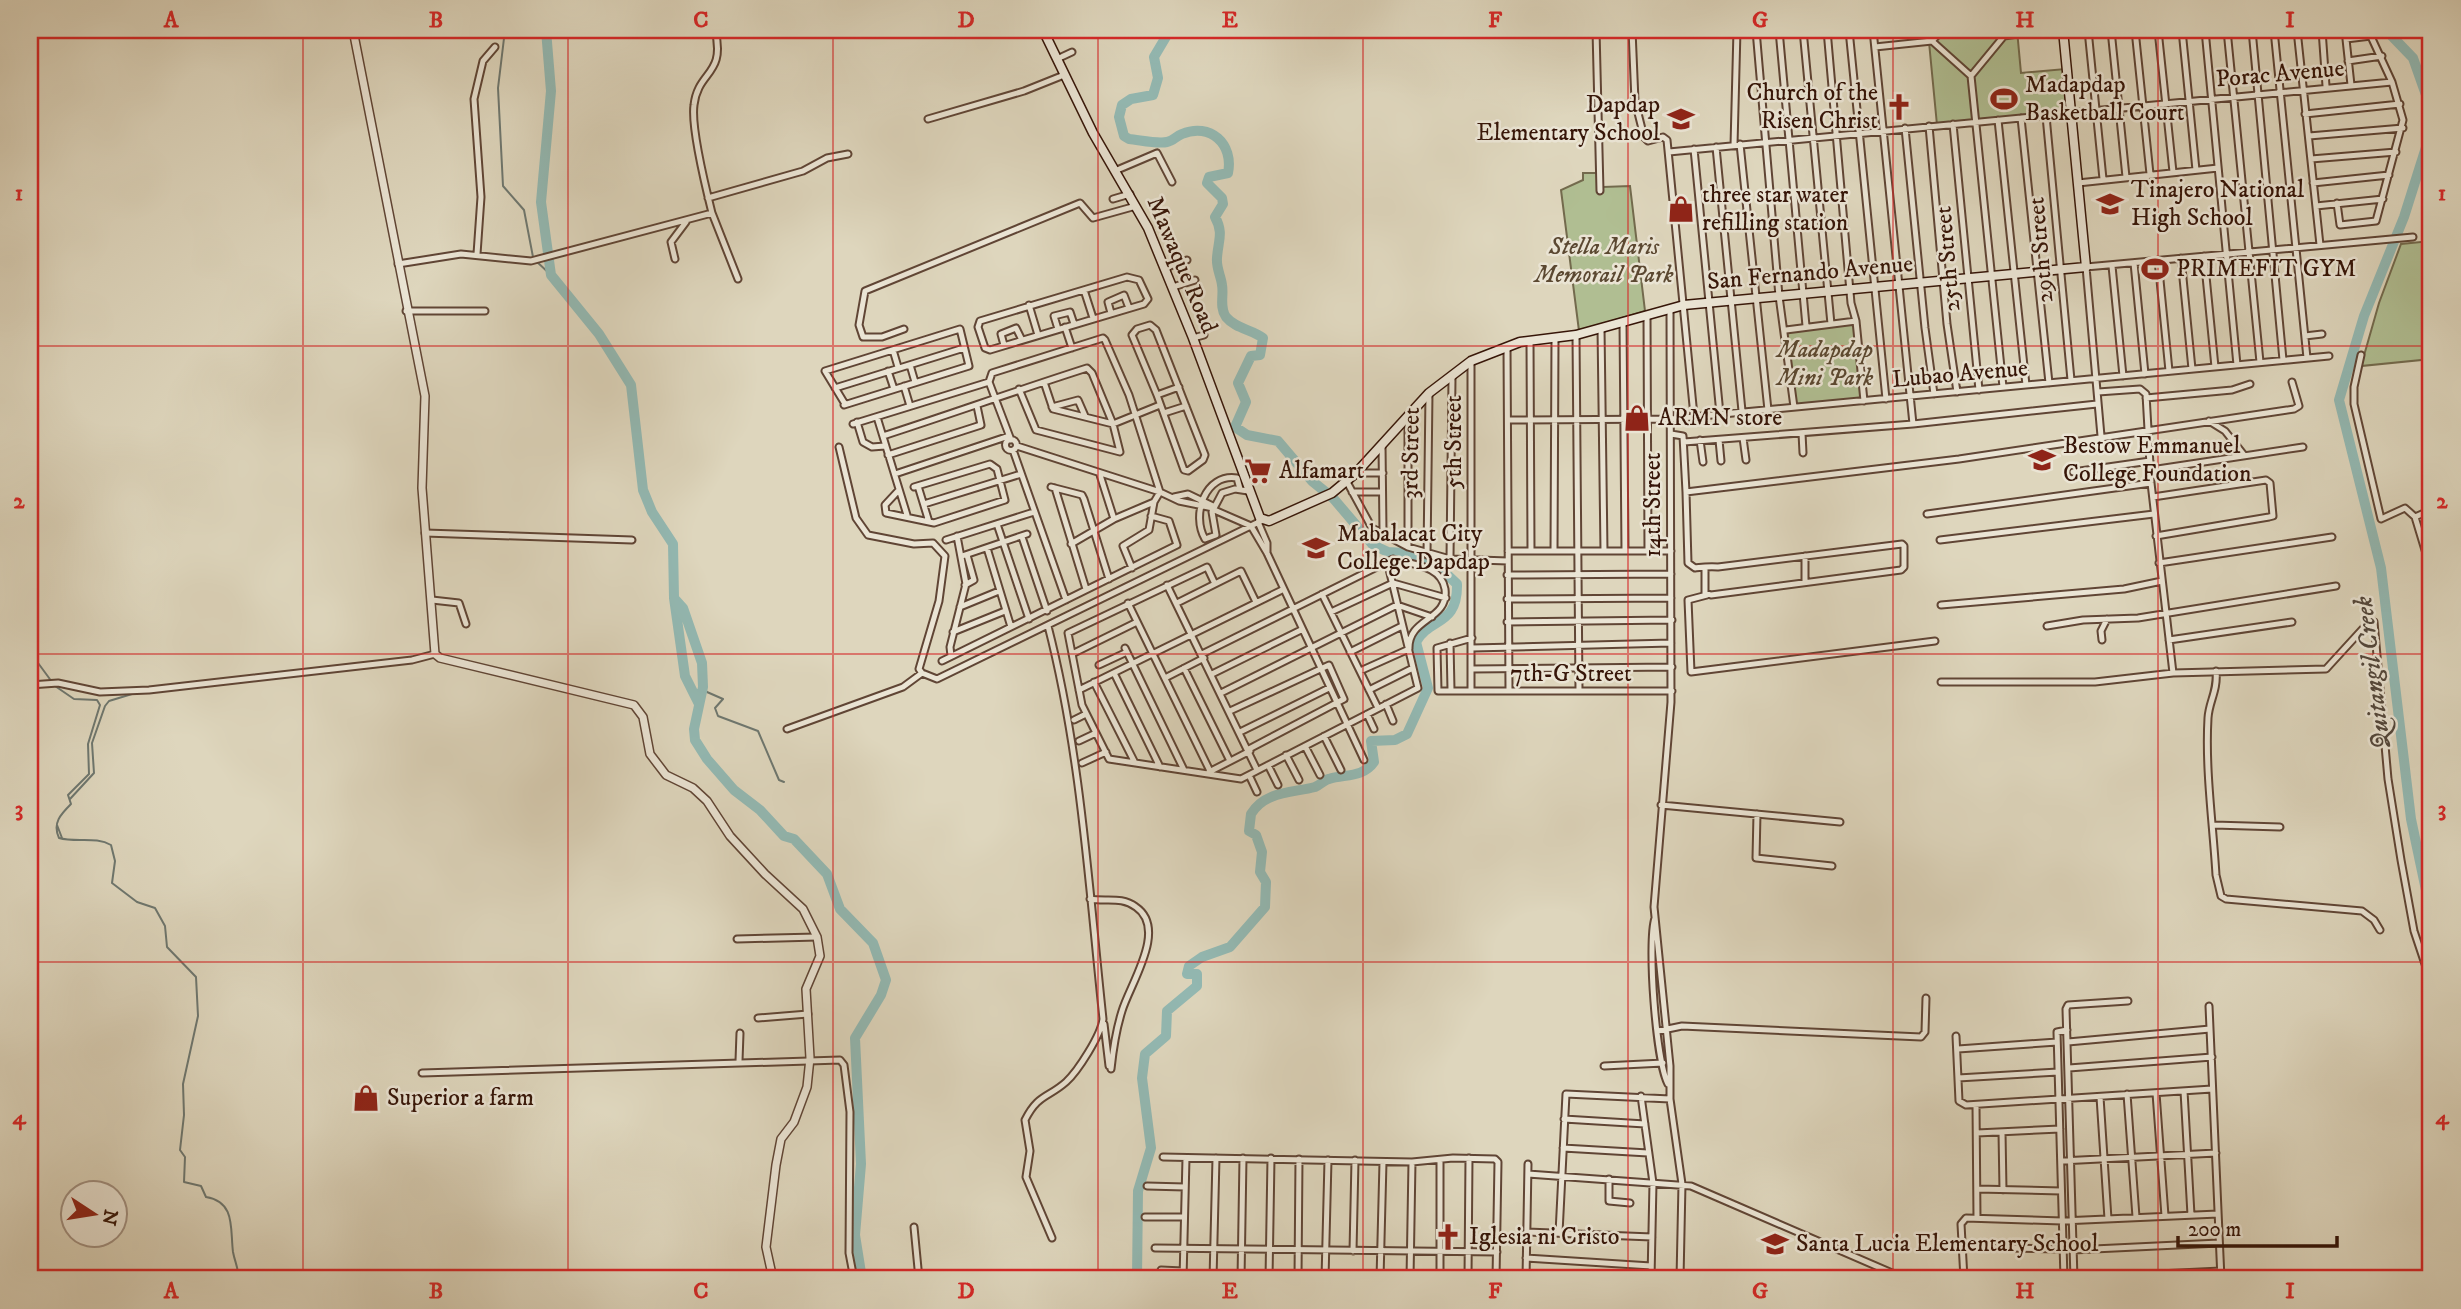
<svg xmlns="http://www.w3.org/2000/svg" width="2461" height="1309" viewBox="0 0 2461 1309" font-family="'IM FELL DW Pica',serif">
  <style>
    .green { fill: #b0be92; stroke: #736a4d; stroke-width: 2 }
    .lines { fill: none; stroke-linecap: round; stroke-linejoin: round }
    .stream { stroke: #6e776f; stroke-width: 2 }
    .river { stroke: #93b9b3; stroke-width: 10 }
    .minor-casing { stroke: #604535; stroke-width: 9 }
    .tertiary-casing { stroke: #604535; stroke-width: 10 }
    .secondary-casing { stroke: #361508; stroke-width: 11 }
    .minor { stroke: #eae4d4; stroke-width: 5 }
    .tertiary { stroke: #eae4d4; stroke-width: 7 }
    .secondary { stroke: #eae4d4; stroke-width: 8 }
    .grid { fill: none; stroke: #d62828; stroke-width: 2; stroke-opacity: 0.55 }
    .labels { text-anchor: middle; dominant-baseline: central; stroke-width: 5; stroke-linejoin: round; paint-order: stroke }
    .street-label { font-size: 24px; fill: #361508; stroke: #eae4d4 }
    .poi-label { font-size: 24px; fill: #361508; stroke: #eae4d4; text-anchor: start }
    .park-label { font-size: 24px; font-style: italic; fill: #5b4831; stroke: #eae4d4 }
    .water-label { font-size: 26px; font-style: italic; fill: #52463b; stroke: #eae4d4 }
    .neatline { fill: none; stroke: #d62828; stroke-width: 2.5 }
    .grid-label { font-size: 23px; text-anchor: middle; font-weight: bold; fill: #d62828 }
  </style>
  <rect width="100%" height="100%" fill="#ded6bd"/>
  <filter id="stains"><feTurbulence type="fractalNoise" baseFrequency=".00286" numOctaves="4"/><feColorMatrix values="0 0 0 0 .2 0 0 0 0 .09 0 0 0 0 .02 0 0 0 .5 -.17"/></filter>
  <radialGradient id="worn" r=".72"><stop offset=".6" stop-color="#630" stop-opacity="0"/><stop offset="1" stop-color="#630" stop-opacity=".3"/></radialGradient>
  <path class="green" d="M1909,30H2017L2021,73L2065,69L2069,113L1937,125L1929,42L1910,43Z
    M1583,173H1603V187L1630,186L1645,311L1579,331L1561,190L1583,180Z
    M2431,241V359L2361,366L2379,303L2401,244Z
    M1856,321L1864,401L1794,407L1786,330Z"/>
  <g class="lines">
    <path class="stream" d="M505,30L498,88L503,186L524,210L533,257
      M536,261L551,275
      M30,652L52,682
      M55,686L74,699L97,700L100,705L88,744L89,774L68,795L71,804C61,814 52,823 59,838C76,843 96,836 111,845L115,861L112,883L137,902L155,908L165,926L167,947L196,977L198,1016L183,1084L184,1115L180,1150L185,1157L184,1182L201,1186L206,1197C236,1202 230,1229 233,1252C235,1263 239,1268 238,1279
      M703,687L707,692L723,699L715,708L718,716L758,731L779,780L784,782
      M70,799L94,773L92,743L105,706L109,701L132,694
      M57,825L62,838"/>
    <path class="river" d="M546,30L551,91L541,202L551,275L599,334L631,385L643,490L652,512L673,544L674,598L683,608L702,663L703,687L694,729L695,740L707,759L734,790L760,810L784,836L794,839L827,874L840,909L873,943L886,980L881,995L855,1038L861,1164L855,1235L862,1279
      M2386,30L2413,58L2431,109
      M2431,110L2428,141L2404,217L2364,316L2339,400L2381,568L2411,819L2431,914
      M674,598L685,676L699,704
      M1137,1279L1138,1191L1151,1148L1142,1078L1145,1054L1166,1036L1167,1011L1197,986V974H1187L1189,966L1202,957L1230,947L1265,907L1266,882L1260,872L1262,852L1256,835L1249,831L1251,814C1265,791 1292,793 1315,787C1320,785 1324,780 1329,779C1344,774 1363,778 1374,762L1371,741L1395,740L1407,734L1428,688L1416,642C1430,617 1458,626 1457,584L1439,567L1404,553L1388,552L1373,545L1333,498L1312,481L1278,441L1247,435L1235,427L1246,402L1238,383L1251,356L1260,355L1263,338C1251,329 1236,329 1226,317C1219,307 1224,295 1222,285C1221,276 1216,268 1217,258C1218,241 1224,233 1215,217L1223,204L1222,198L1207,183L1209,177L1228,173C1234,144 1210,122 1182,134C1176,136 1173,141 1167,142C1157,144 1140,140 1129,139L1124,136L1119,117L1122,105L1131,99L1153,95L1158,78L1154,57L1170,30"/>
    <defs>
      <path id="minor" d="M1596,30L1600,191
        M1632,30L1635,101L1644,137L1648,141L1663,137L1667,140L1694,416
        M1756,30L1779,296L1794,407
        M1779,30L1806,326
        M1803,30L1831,324
        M1827,30L1851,303L1856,321L1864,401
        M1849,30L1886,399
        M1873,30L1913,424
        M1942,30L1932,41L1971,76L2003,387
        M2088,30L2103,179
        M2111,30L2126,177
        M2135,30L2150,174
        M2158,30L2173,172
        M2182,30L2196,170
        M2205,30L2237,365
        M2227,30L2260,362
        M2252,30L2283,360
        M2274,30L2307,358
        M2297,30L2320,245
        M2322,30L2326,86
        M2345,30L2351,85
        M2004,36L2045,30
        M2346,39L2371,36
        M1875,47L1932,41
        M1057,59L1072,52
        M2348,61L2382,56
        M1971,76L2004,36L1996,30
        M2305,114L2400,104
        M2046,116L2071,380
        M2021,118L2049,383
        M928,119L1024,91L1064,75
        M1998,120L2026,385
        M1953,124L1979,390
        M1929,126L1947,324L1957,392
        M1905,128L1925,328L1934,394
        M2309,136L2403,128
        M1740,144L1768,410
        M1734,145L1737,30
        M1716,147L1742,411
        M1694,149L1720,414
        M1669,152L2392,82
        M2311,159L2396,152
        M1117,170L1157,153L1172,182
        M2078,183L2218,168
        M2313,183L2389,175
        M708,198L803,171L827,158L848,154
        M1113,199L1130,194
        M2337,203L2340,225L2376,221L2403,120L2392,82L2368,30
        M2316,206L2383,199
        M712,213L738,279
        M477,254L481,197L474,99L483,61L495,47
        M2204,256L2215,367
        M2181,258L2192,369
        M675,259L671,242L686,222
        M2158,260L2169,371
        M2134,263L2145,374
        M398,264L461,254L531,261L712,213C706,189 691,126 694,105C698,70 726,76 715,30
        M2112,266L2123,376
        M1165,268L1187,260
        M1127,277L1139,280L1148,299L1144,304L990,350L985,348L978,327L980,321Z
        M1173,287L1195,280
        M1084,290L1093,318
        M1029,305L1038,335
        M1670,309L1671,702L1654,907L1670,1066V1099L1682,1184L1680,1279
        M406,311H485
        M1111,313L1108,302L1124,295L1129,308
        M1647,315L1648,551
        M1623,322L1625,550
        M1065,327L1072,348
        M1601,328L1604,551
        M904,329L882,337H863L859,325L865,291L1080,203L1093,218L1136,206
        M1058,329L1054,316L1070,312L1074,324
        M1786,330L1856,321
        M1576,335L1579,690
        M2305,336L2322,334
        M1193,338L1204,335
        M1530,341L1531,551
        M1004,345L1001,334L1016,328L1022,340
        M1507,347L1509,691
        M893,350L898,367
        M2361,355L2354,387V404L2381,519L2405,508L2415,517
        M1471,361V691
        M910,365L915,382
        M888,371L894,389
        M1044,382L1053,409L1113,424L1160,405
        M904,386L910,406
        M835,388L964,348
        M2098,392L2140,389L2146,394L2151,483L2173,673
        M1157,395L1132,335L1137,329L1150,325L1156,330L1205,455L1203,460L1188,471L1184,470L1157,395L1179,387
        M2146,398L2232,390L2250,384
        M844,405L969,366L960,329L825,371L845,404
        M1052,407L1078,400L1085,416
        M1164,413L1186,406
        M877,417L907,515
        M1408,418V547
        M1509,420L1671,419L2329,356
        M2209,421L2225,431L2244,455
        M857,422L863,442L872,447L885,446
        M853,424L989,382
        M1802,433L1803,453
        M1671,434L1683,436L1686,492L1959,459L2294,409L2299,406L2292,382
        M883,436C951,414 1018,390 1087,368L1092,373L1113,424L1120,452L1036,430L1019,389
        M2101,436L2086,267L2413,237
        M1743,438L1746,460
        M1005.5 445a5.5 5.5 0 1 1 11 0a5.5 5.5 0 1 1-11 0Z
        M1011,440L989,382L992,373L1103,338L1105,340L1129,395L1160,492L1154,502L1149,530L1123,546L1132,568
        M1700,440L1703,462
        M1719,440L1721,461
        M1684,442L1913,424L2097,404
        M1382,444L1383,532
        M1017,446L1160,492L1179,501L1213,508
        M839,447L856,518L868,535L914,544L933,543L945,556L939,601L919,669L922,673L937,679L1263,520
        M1013,450L1066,600
        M888,455L981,425L977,406
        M2151,470L2303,447
        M2073,472L2150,461
        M1356,473H1383
        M895,474L1009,436
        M1100,475L1114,519
        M1347,482L1372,528L1408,547L1450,559L1508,561
        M918,486L929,522
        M1051,487L1082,495L1084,499L1109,579
        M1055,488L1086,589
        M1240,489L1237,478C1205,473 1191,515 1205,539L1216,535L1212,512L1222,493L1235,489L1248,491
        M898,491L885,505L886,513L934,523L1005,500L997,469L990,464L914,487
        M1352,492H1382
        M1686,492L1688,563L1695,568C1703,567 1710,566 1718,567L1902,544L1904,546V567L1901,570L1711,595L1705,593V567
        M1174,497L1188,494L1213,506
        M2153,497L2266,480L2270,483L2273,516L2269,517L2156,536
        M924,504L1021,474
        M1212,509L1251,526L1267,553L1364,760
        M2431,510L2415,517L2431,570
        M1927,514L2151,483
        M1258,522L1267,543V553
        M997,524L1029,619
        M425,533L632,540
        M1022,537L1047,611
        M946,540L1034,512
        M1940,540L2154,514
        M1071,544L1114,519L1154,502
        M987,548L1011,627
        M1508,551H1671
        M1554,551L1555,338
        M1427,555L1429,393
        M962,556L1027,534
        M1805,556V582
        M1450,559L1452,378
        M2159,563L2332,537
        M1507,575L1671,574
        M1215,584L1207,567L1068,633L1082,705L1109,759L1241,779L1418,688L1387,561
        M965,585L974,580L967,555
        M1167,585L1257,770
        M1322,594L1378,708
        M1707,595L1688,600L1691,672L1935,641
        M1507,599L1671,598
        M432,600L459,603L466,624
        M1128,603L1210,771
        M1177,603L1241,571L1256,602
        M1941,605L2124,589L2162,581
        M960,607L999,591
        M1331,612L1393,583L1446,598
        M1507,622L1672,620
        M1048,626C1081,754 1089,889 1103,1019C1101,1035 1078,1071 1066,1082C1048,1098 1038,1094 1025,1120L1030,1151L1026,1177L1052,1238
        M2047,626L2083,620L2138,618L2336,586
        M953,632L1005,611
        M1472,638L1437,648L1438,691H1672
        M2102,640L2101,631L2107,619
        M2169,640L2292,622
        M1450,643L1451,690
        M1125,648L1184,770
        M1472,648L1671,643
        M1350,652L1402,626
        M1072,654L1137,622
        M1202,654L1393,559C1413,565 1441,565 1445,589C1449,621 1408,617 1409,649L1360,671
        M951,656L950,647L966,584L957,536
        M942,661L1177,545L1169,521L1151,516
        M1099,665L1127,652
        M1184,668L1230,761
        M1472,669L1672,667
        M2216,671C2218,691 2209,701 2208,718C2205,769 2213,824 2216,875L2221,896L2226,899L2362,911L2374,920L2380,930
        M1114,673L1160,767
        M1212,674L1301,630
        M1165,678L1204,658
        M1094,682L1135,763
        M1941,682H2095L2173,673L2326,669L2369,622H2374L2388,779L2401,860L2414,931L2431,982
        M30,685L58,683L100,692L149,690L412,660L435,654
        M1079,690L1282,590
        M1369,690L1413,668
        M1221,693L1397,605L1432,617
        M1386,704L1393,721
        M1230,711L1329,665L1344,699L1249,749
        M1367,714L1374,729
        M1074,720L1086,714
        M787,729L903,687L922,673
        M1240,732L1329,688
        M1324,736L1341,770
        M1079,741L1096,733
        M1305,746L1320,775
        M1286,755L1299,780
        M1082,763L1106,752
        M1268,765L1278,785
        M1209,772L1250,751
        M1249,775L1257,792
        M1661,805L1840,822
        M1757,814L1756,858L1832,866
        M2214,825L2280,827
        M1090,899C1107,902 1121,896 1136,907C1168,929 1130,984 1122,1011C1116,1030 1113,1050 1111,1069
        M1655,918C1647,942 1656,1062 1668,1084
        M737,939L817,937
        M2209,1006L2221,1279
        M758,1018L808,1014
        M1104,1024L1109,1066
        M1658,1031L1682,1026L1921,1037L1925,1032L1926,998
        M1956,1036L1959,1101L1966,1105L2212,1089
        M2068,1042L2210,1029
        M1958,1049L2057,1042
        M739,1061L740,1033
        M1604,1066L1663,1063
        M2069,1068L2212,1057
        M422,1073L840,1060L844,1065L850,1112L849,1253L854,1279
        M1958,1078L2058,1072
        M2184,1091L2191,1215
        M2156,1093L2165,1216
        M2127,1094L2136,1217
        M1641,1096L1653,1183L1651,1279
        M2100,1097L2108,1219
        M1976,1105L1977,1218
        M1564,1119L1645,1124
        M2002,1132L2003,1190
        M1977,1133L2060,1129
        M1563,1148L1648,1153
        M1163,1157L1412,1162L1453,1158L1495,1159L1498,1162L1496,1279
        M2061,1161L2216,1153
        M1528,1174L1691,1186L1906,1279
        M1609,1179V1201L1630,1203
        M1147,1186L1185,1187
        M1977,1189L2061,1191
        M1145,1217H1184
        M914,1227L919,1279
        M1527,1232L1652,1237
        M1559,1233L1566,1094L1670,1099
        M1963,1247L2063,1249
        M1155,1248L1497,1252
        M2073,1250L2219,1243
        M1353,1251L1355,1160
        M1526,1258L1651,1266
        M1161,1270L1183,1271
        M1963,1275L2064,1278
        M2074,1278L2221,1271
        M1183,1279L1186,1158
        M1213,1279L1216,1158
        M1241,1279L1243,1158
        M1269,1279L1271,1158
        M1298,1279L1299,1159
        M1325,1279L1328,1160
        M1380,1279L1383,1162
        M1410,1279L1412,1162
        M1440,1279V1161
        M1468,1279L1469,1158
        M1526,1279L1528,1164
        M1964,1279L1961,1224L1966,1218L2062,1221L2218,1214
        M2064,1279L2057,1032L2067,1030
        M2074,1279L2066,1009L2068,1005L2128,1001
        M2424,1279L2431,1264"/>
      <path id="tertiary" d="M353,30L425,396L422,488L435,654L440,658L634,705L643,717L650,754L666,775L693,788L707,801L730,836L765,874L803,909L817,937L820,956L806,989L810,1058L807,1087L794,1122L781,1139L776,1165L766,1247L773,1279"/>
      <path id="secondary" d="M1043,30L1093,133L1148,228L1193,338L1260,518L1269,521L1332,493L1356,473L1429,393L1471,361L1520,342L1576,335L1684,305L2086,267L2063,30"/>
    </defs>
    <use href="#minor" class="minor-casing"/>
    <use href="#tertiary" class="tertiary-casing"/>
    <use href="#secondary" class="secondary-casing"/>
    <use href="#minor" class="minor"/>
    <use href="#tertiary" class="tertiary"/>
    <use href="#secondary" class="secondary"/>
  </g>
  <path class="grid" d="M303,30V1279M568,30V1279M833,30V1279M1098,30V1279M1363,30V1279M1628,30V1279M1893,30V1279M2158,30V1279M30,346H2431M30,654H2431M30,962H2431"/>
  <defs>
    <symbol id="stadium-bare" viewBox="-9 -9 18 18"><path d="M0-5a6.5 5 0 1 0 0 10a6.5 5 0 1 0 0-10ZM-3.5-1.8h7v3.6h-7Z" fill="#8f2418" stroke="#eae4d4" stroke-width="2.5" paint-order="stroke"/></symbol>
    <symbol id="church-bare" viewBox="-9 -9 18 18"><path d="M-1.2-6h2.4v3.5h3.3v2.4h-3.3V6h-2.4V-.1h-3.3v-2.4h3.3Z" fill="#8f2418" stroke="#eae4d4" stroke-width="2.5" paint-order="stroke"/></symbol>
    <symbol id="school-bare" viewBox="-9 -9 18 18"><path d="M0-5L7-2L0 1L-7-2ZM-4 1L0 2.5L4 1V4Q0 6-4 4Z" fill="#8f2418" stroke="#eae4d4" stroke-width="2.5" paint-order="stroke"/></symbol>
    <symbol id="shop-bare" viewBox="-9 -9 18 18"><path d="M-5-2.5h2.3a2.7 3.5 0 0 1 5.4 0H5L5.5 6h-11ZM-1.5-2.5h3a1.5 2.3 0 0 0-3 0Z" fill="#8f2418" stroke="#eae4d4" stroke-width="2.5" paint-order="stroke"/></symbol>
    <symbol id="university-bare" viewBox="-9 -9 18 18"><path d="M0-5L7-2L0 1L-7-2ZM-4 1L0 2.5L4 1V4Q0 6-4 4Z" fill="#8f2418" stroke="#eae4d4" stroke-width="2.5" paint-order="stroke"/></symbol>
    <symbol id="supermarket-bare" viewBox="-9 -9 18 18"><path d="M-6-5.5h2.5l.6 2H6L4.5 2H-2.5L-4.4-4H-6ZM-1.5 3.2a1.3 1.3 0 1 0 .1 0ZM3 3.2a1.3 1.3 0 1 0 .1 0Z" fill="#8f2418" stroke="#eae4d4" stroke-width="2.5" paint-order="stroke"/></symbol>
  </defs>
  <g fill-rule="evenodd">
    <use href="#stadium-bare" x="1985" y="80" width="38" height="38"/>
    <use href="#church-bare" x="1880" y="88" width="38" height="38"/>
    <use href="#school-bare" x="1662" y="100" width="38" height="38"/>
    <use href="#school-bare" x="2091" y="185" width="38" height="38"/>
    <use href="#shop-bare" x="1662" y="190" width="38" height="38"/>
    <use href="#stadium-bare" x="2136" y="250" width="38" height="38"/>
    <use href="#shop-bare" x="1618" y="399" width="38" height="38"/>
    <use href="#university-bare" x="2023" y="441" width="38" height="38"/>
    <use href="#supermarket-bare" x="1239" y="452" width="38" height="38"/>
    <use href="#university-bare" x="1297" y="529" width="38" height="38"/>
    <use href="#shop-bare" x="347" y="1079" width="38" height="38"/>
    <use href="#church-bare" x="1429" y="1218" width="38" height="38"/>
    <use href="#school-bare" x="1756" y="1225" width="38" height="38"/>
  </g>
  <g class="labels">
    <g class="street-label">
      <text transform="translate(2280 74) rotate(-5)">Porac Avenue</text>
      <text transform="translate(2041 250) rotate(-95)">29th Street</text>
      <text transform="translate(1948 259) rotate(-95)">25th Street</text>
      <text transform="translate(1182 265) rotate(67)">Mawaque Road</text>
      <text transform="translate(1810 273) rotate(-5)">San Fernando Avenue</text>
      <text transform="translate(1960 374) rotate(-5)">Lubao Avenue</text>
      <text transform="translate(1454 442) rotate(-90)">5th Street</text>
      <text transform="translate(1411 453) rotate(-89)">3rd Street</text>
      <text transform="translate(1653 505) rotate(-90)">14th Street</text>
      <text x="1571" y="674">7th-G Street</text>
    </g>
    <g class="poi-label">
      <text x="2025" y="85">Madapdap<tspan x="2025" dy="28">Basketball Court</tspan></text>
      <text x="1878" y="93" text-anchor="end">Church of the<tspan x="1878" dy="28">Risen Christ</tspan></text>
      <text x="1660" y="105" text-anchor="end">Dapdap<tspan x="1660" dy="28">Elementary School</tspan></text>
      <text x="2131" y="190">Tinajero National<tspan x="2131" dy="28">High School</tspan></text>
      <text x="1702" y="195">three star water<tspan x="1702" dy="28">refilling station</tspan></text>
      <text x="2176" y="269">PRIMEFIT GYM</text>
      <text x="1658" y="418">ARMN store</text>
      <text x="2063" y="446">Bestow Emmanuel<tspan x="2063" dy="28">College Foundation</tspan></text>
      <text x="1279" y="471">Alfamart</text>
      <text x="1337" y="534">Mabalacat City<tspan x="1337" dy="28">College Dapdap</tspan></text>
      <text x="387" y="1098">Superior a farm</text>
      <text x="1469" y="1237">Iglesia ni Cristo</text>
      <text x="1796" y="1244">Santa Lucia Elementary School</text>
    </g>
    <g class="park-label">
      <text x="1604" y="247">Stella Maris<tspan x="1604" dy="28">Memorail Park</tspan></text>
      <text x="1825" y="350">Madapdap<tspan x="1825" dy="28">Mini Park</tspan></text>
    </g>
    <g class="water-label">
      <text transform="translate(2373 673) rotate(-97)">Quitangil Creek</text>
    </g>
  </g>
  <rect width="2461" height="1309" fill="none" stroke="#ded6bd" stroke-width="77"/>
  <g transform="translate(94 1214) rotate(102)"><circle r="33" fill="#eae4d4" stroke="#a29182" stroke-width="2"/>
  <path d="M0-5L12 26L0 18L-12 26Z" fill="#8f2418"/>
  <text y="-10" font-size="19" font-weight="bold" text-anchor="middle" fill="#361508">N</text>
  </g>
  <path d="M2178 1236v10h159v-10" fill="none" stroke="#361508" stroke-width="3.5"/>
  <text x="2188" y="1236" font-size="21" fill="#361508" stroke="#eae4d4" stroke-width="5" paint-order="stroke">200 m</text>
  <rect x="38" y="38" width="2384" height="1232" class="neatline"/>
  <g class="grid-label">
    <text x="171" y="27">A</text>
    <text x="436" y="27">B</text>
    <text x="701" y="27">C</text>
    <text x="966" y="27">D</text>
    <text x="1230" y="27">E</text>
    <text x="1495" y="27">F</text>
    <text x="1760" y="27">G</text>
    <text x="2025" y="27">H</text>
    <text x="2290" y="27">I</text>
    <text x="19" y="200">1</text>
    <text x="2442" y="200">1</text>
    <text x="19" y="508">2</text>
    <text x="2442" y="508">2</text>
    <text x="19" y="816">3</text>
    <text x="2442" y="816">3</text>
    <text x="19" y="1124">4</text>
    <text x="2442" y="1124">4</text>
    <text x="171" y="1298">A</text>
    <text x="436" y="1298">B</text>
    <text x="701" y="1298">C</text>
    <text x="966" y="1298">D</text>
    <text x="1230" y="1298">E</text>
    <text x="1495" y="1298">F</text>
    <text x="1760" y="1298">G</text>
    <text x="2025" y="1298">H</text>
    <text x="2290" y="1298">I</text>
  </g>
  <rect width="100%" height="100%" filter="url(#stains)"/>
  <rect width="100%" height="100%" fill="url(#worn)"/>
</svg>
